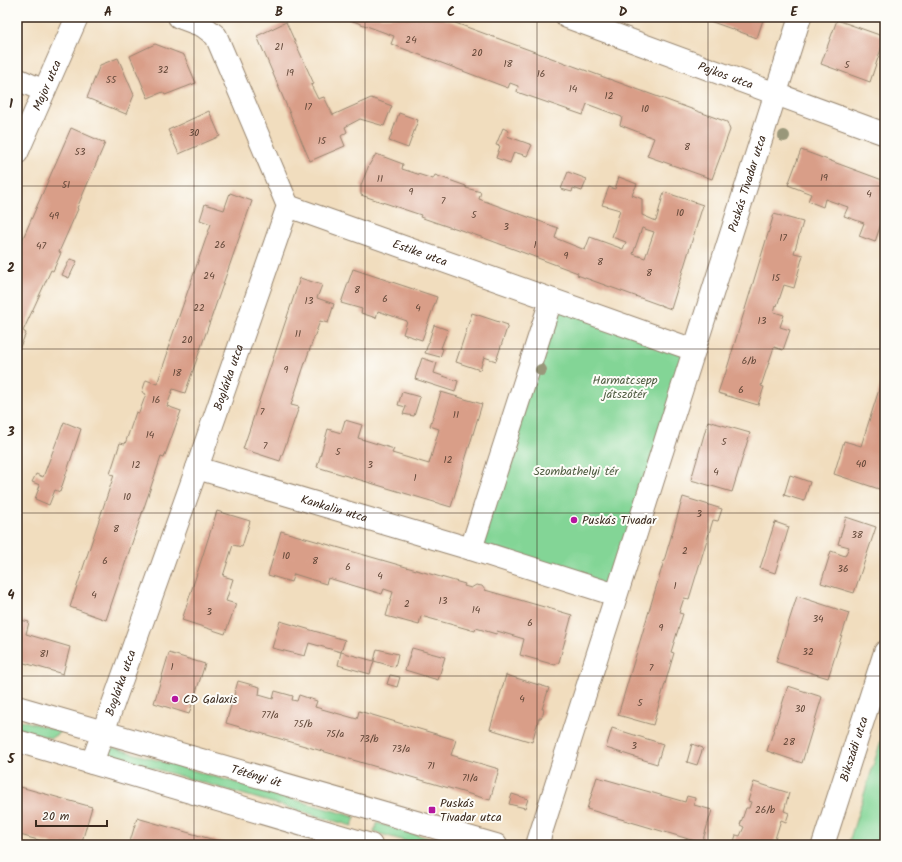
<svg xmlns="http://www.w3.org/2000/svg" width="902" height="862" viewBox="0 0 902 862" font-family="Kalam,sans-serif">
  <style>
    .green { fill: #83d596; stroke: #5f805a }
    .building { fill: #d99e88; fill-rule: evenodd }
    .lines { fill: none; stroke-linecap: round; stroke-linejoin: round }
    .minor-casing { stroke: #96846e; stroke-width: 24 }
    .tertiary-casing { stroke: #96846e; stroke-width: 24 }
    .minor { stroke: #fff; stroke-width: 22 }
    .tertiary { stroke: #fff; stroke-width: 22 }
    .tree { fill: #99977a }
    .grid { fill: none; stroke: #3b2a1e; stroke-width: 1; stroke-opacity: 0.55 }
    .poi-dot { fill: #b5179e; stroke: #fdfcf7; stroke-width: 1.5 }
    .labels { text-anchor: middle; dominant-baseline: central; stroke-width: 4; stroke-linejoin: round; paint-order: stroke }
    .number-label { font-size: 10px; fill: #624738 }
    .street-label { font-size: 12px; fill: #3b2a1e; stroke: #fdfcf7 }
    .park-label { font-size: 12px; fill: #515d42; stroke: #fdfcf7 }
    .poi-label { font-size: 12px; fill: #3b2a1e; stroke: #fdfcf7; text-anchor: start }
    .neatline { fill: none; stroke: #3b2a1e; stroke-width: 1.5 }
    .grid-label { font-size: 13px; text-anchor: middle; font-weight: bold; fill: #3b2a1e }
  </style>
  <rect width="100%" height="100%" fill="#fdfcf7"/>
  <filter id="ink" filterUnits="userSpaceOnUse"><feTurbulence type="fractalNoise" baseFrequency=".025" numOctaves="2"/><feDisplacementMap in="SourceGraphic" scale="8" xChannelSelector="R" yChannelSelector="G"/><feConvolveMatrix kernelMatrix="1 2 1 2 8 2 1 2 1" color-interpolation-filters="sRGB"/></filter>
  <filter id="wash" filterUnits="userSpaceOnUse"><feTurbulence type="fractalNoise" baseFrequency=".012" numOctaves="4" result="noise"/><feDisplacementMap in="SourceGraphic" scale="16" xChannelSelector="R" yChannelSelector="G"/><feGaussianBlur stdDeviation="0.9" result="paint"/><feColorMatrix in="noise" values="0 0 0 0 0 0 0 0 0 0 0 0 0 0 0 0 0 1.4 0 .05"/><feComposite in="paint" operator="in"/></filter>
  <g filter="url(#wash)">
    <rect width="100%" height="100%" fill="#f1ddbe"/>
    <path class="green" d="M551,300L694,350L616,595L471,549Z
      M17,719L60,731L59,733L51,738L17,729Z
      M885,728V845H848Z
      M112,748H115L355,817L352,826L111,756L109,752Z
      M377,823L452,845H419L374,832Z"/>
    <g id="blocks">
      <path class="building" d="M17,17H24L17,32Z
        M342,17H439L727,122L730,130L712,179L647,156L654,138L620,125L622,117L587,104L583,115L517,92L518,86L510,83L508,88L391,44L394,36Z
        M708,17H764L757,38L707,20Z
        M837,20L885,37L870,82L821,64Z
        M286,22L314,84L311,85L318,99L324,97L333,115L371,98L392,106L384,126L360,119L345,127L347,132L341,136L345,146L310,161L257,36Z
        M155,44L184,55L196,83L165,95L163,92L148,98L130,56Z
        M118,58L134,95L126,114L87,98L100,65Z
        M209,111L220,136L179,154L168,130Z
        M399,113L418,120L408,148L389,141Z
        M71,128L105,143L77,208L78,209L59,252L61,253L53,271L51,270L23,331L26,333L17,354V252Z
        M503,128L509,131L507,136L532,145L527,156L514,152L510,163L496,158L500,146L496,145Z
        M801,150L885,181V226L881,224L875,242L859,236L864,223L844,216L848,207L825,199L823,207L808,201L811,194L788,185Z
        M376,154L403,164L402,169L433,179L435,175L466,186V188L481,192L479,199L558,228L555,238L585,250L590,237L623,249L626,242L612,237L620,210L602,205L609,187L615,189L619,177L637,184L632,195L642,199V215L656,221L664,192L703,205L671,309L577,275L578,273L484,238L452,227V228L420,217L421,215L361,195V185L369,165ZM642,228L654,232L645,258L633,254Z
        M568,172L587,179L582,191L573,188L572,192L561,189Z
        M230,193L252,201L185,393L173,389L167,406L181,411L164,458L161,457L106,620L70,607L114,475L110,474L120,443L125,444L136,412L139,413L146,394L142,392L146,380L157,384L168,352L167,351L211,224L200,220L205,204L224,210Z
        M774,214L803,222L794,253L803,255L794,288L784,285L777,306L776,305L774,312L784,315L780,327L790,330L783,350L774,347L761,386L764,387L758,405L718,393L724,375H725Z
        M70,259L77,261L69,278L62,275Z
        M353,269L437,297L422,340L403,334L407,321L378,311L376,318L361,313L362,309L341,303Z
        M300,278L322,285L317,298L334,304L328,323L320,321L307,357L291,405L299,407L280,461L243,449Z
        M472,313L508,325L496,361L484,357L480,370L456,362Z
        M434,325L448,330L441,348L443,349L440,357L425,353Z
        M422,358L437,363L434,373L458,381L455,392L415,379Z
        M885,371V491L834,474L844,441L861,446Z
        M402,392L420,397L414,416L403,414L406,407L398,405Z
        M441,392L482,404L451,507L317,467L328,429L341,433L345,420L362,425L358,438L394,449L392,453L429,464L439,429L430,426Z
        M708,421L750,433L732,492L691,480Z
        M64,422L81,429L60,492L55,490L49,505L35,499L40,485L32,482L36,474L43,477Z
        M790,475L810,482L804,501L784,495Z
        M683,497L722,509L718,521L713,520L689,599L684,598L679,613L683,614L671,652L674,653L653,725L618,715Z
        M217,511L250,521L242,547L233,545L223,576L233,579L226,601L236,604L225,634L182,620Z
        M846,517L876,527L854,593L821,583L831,551L845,556L849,547L838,544Z
        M775,522L789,527L775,573L760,568Z
        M281,531L465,584L464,586L471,588L476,585L482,586L485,590L572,615L559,662L555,665L520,655L524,639L497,631L496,634L476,628L475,631L421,616L419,625L386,616L393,592L384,589L382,594L328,578L326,584L294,574L291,582L268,575Z
        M797,596L849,613L828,678L776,662Z
        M17,619L29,622L26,634L70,647L63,674L17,661Z
        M280,621L345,640L341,652L309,643L305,656L272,648Z
        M412,648L445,657L438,680L405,670Z
        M377,649L398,654L395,667L374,661Z
        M341,652L374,661L370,674L338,665Z
        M169,653L205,664L189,714L154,703Z
        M390,675L400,677L397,687L387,684Z
        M506,675L549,688L542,709H544L543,714L541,718H539L532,742L490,729Z
        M238,681L260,687L259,695L273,699L275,691L293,696L292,700L297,701L299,695L317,701L315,707L357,719L359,711L456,740L451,755L499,769L490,800L226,723Z
        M788,686L822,697L802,763L767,751Z
        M612,728L663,744L657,764L606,748Z
        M692,744L703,748L697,765L687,762Z
        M597,777L685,802L687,796L695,798L694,805L712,810L702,843L587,809Z
        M754,782L789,793L784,811L789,813L786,822L781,820L773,845H733L736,835L740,836L744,827L740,825L746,808H749L751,802L748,801Z
        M17,786L92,807L81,845H56L20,835L17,843Z
        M512,794L528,799L525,808L509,804Z
        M137,818L232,845H129Z"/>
    </g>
  </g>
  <g filter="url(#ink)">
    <use href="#blocks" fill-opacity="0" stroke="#96846e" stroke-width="1"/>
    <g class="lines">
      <defs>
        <g id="minor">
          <path id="s1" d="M567,17L885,134"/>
          <path d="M17,79L44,91"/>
          <path id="s2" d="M17,153L77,17"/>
          <path id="s3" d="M288,206L694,350"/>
          <path id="s4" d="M197,468L471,549L616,595"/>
          <path d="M471,549L551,300"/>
          <path id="s5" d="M92,763L197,468L288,206L216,36L203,26L179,17"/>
          <path id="s6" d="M537,845L800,17"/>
          <path id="s7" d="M823,845L885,652"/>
        </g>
        <g id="tertiary">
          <path id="s8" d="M17,707L496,845"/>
          <path d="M17,741L371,845"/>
        </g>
      </defs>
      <use href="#minor" class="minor-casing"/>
      <use href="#tertiary" class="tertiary-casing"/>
      <use href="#minor" class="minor"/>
      <use href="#tertiary" class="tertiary"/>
    </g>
    <g class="tree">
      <circle cx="784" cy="136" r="6"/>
      <circle cx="541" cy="370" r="6"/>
    </g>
  </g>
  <path class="grid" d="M194,17V845M365,17V845M537,17V845M708,17V845M17,186H885M17,349H885M17,513H885M17,676H885"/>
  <g class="poi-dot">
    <circle cx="574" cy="520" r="4"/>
    <circle cx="175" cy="699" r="4"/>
    <rect x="428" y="806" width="8" height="8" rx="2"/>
  </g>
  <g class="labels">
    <g class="number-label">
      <text x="411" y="40">24</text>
      <text x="279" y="47">21</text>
      <text x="477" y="53">20</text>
      <text x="508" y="64">18</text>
      <text x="847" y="65">5</text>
      <text x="163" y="70">32</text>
      <text x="290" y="73">19</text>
      <text x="541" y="74">16</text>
      <text x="111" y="80">55</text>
      <text x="573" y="89">14</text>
      <text x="609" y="96">12</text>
      <text x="308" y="107">17</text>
      <text x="645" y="109">10</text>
      <text x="194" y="133">30</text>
      <text x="322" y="141">15</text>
      <text x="687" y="147">8</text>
      <text x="80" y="152">53</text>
      <text x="824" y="178">19</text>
      <text x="380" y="179">11</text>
      <text x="66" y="185">51</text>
      <text x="411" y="192">9</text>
      <text x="869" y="194">4</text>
      <text x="443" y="201">7</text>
      <text x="680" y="213">10</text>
      <text x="474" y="215">5</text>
      <text x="54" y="216">49</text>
      <text x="506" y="227">3</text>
      <text x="783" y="238">17</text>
      <text x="220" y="245">26</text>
      <text x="535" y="245">1</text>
      <text x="41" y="246">47</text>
      <text x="566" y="256">9</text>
      <text x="600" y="262">8</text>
      <text x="649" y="273">8</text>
      <text x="209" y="276">24</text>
      <text x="776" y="278">15</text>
      <text x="357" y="290">8</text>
      <text x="385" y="299">6</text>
      <text x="309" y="301">13</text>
      <text x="199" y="308">22</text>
      <text x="418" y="308">4</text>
      <text x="762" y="321">13</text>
      <text x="298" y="334">11</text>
      <text x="187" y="340">20</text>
      <text x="749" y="361">6/b</text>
      <text x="286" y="370">9</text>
      <text x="177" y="373">18</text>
      <text x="741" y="390">6</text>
      <text x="156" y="400">16</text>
      <text x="262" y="412">7</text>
      <text x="456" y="415">11</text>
      <text x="150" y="435">14</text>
      <text x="724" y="442">5</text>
      <text x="265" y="446">7</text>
      <text x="338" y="452">5</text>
      <text x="448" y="460">12</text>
      <text x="861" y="464">40</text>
      <text x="136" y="465">12</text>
      <text x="370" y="465">3</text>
      <text x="716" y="472">4</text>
      <text x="415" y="478">1</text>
      <text x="127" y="497">10</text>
      <text x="699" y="514">3</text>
      <text x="116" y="529">8</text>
      <text x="857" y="535">38</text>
      <text x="685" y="551">2</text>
      <text x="286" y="556">10</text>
      <text x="105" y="561">6</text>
      <text x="315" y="561">8</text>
      <text x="348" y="567">6</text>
      <text x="843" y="569">36</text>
      <text x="380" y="576">4</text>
      <text x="675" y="586">1</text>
      <text x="94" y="595">4</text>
      <text x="443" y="601">13</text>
      <text x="407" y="604">2</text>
      <text x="476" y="610">14</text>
      <text x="209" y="612">3</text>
      <text x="818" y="619">34</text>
      <text x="530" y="623">6</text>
      <text x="661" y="628">9</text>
      <text x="808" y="652">32</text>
      <text x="44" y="654">81</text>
      <text x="172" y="667">1</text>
      <text x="651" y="668">7</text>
      <text x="522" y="699">4</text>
      <text x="640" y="703">5</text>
      <text x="800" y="709">30</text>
      <text x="270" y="715">77/a</text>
      <text x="303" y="724">75/b</text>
      <text x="335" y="734">75/a</text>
      <text x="369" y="739">73/b</text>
      <text x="789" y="742">28</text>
      <text x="634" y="746">3</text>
      <text x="401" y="749">73/a</text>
      <text x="431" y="766">71</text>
      <text x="470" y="778">71/a</text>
      <text x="765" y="810">26/b</text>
    </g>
    <g class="street-label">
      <text stroke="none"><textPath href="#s1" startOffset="169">Pajkos utca</textPath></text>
      <text stroke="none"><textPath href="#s2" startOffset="74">Major utca</textPath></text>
      <text stroke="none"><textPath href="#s6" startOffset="694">Puskás Tivadar utca</textPath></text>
      <text stroke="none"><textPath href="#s3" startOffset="140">Estike utca</textPath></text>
      <text stroke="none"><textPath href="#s5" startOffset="409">Boglárka utca</textPath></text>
      <text stroke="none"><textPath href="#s4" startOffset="143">Kankalin utca</textPath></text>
      <text stroke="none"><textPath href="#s5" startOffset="85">Boglárka utca</textPath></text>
      <text stroke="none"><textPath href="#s7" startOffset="101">Bikszádi utca</textPath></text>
      <text stroke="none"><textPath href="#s8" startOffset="249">Tétényi út</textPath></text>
    </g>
    <g class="park-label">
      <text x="625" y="380">Harmatcsepp<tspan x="625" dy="14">játszótér</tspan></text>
      <text x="576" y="471">Szombathelyi tér</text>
    </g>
    <g class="poi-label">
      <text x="582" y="520">Puskás Tivadar</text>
      <text x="183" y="699">CD Galaxis</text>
      <text x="440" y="803">Puskás<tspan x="440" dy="14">Tivadar utca</tspan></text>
    </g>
  </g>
  <rect width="902" height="862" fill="none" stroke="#fdfcf7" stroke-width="44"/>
  <path d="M36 820v6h71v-6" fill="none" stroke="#3b2a1e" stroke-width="2"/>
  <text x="42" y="820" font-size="12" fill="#3b2a1e" stroke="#fdfcf7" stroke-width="3" paint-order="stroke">20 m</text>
  <rect x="22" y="22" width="858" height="818" class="neatline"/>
  <g class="grid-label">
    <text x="108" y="16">A</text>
    <text x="279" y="16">B</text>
    <text x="451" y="16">C</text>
    <text x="623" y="16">D</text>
    <text x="794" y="16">E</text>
    <text x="11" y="108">1</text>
    <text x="11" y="272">2</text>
    <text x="11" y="436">3</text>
    <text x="11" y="599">4</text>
    <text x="11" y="763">5</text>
  </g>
</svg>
